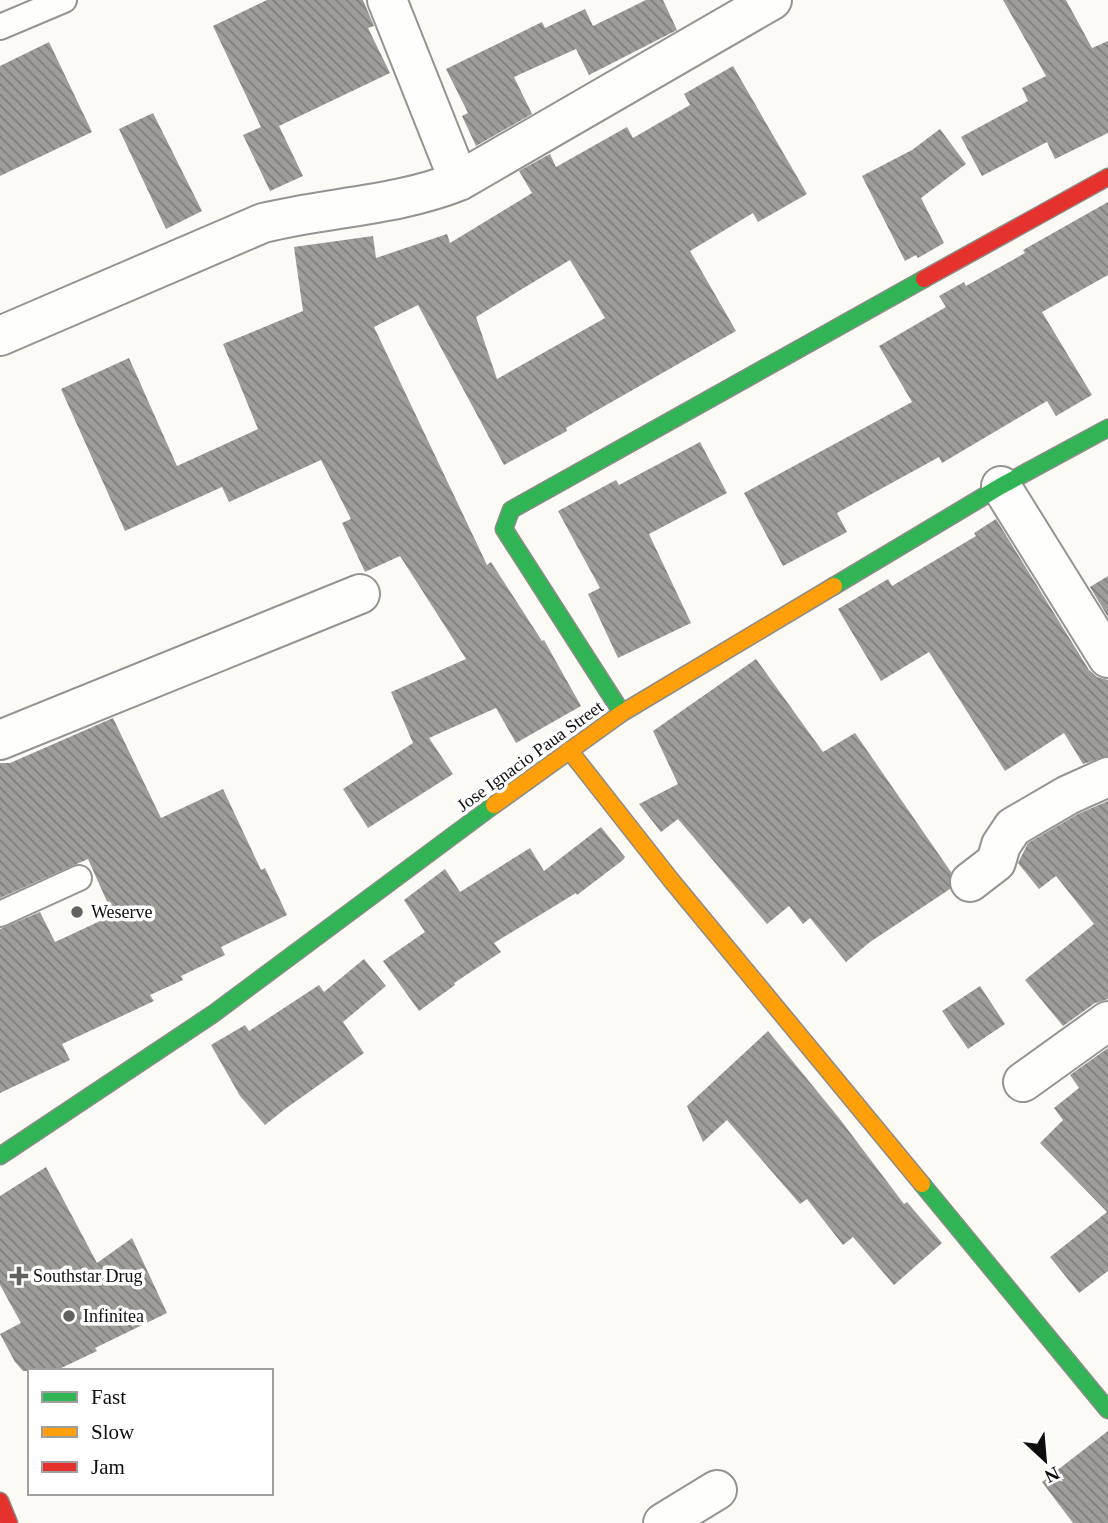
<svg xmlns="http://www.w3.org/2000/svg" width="1108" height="1523" viewBox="0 0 1108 1523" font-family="'Times New Roman',serif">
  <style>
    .building { fill: url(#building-back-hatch); fill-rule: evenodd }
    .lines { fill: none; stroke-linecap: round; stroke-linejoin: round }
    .lane-casing { stroke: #959492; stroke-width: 28 }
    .street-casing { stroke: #959492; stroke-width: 42 }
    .fast-casing { stroke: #8b8b88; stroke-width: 19 }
    .slow-casing { stroke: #8b8b88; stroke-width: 19 }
    .jam-casing { stroke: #8b8b88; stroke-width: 19 }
    .lane { stroke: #fefefd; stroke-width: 24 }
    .street { stroke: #fefefd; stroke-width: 38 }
    .fast { stroke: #30b455; stroke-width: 16 }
    .slow { stroke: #ff9f0a; stroke-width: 16 }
    .jam { stroke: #e5322d; stroke-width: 16 }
    .poi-dot { fill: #61615e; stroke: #fff; stroke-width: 2.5 }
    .labels { text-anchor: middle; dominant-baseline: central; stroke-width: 7; stroke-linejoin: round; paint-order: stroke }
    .street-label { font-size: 18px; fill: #0e0e0e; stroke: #fff }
    .poi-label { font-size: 18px; fill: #0e0e0e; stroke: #fff; text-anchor: start }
  </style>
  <defs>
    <pattern id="building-back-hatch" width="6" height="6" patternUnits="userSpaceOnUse" patternTransform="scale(1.75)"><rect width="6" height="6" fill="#9f9d99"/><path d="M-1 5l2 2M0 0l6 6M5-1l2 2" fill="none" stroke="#807e7b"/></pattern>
  </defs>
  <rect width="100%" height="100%" fill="#fbfaf4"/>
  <path class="building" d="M267,0H363L374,26L368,28L390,73L279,126L303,176L270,191L243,135L261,127L213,26Z
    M646,0H663L677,30L589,75L576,49L514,77L532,114L476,146L462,116L468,113L446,69L542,22L545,28L585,9L593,26Z
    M1003,0H1066L1092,48L1108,41V133L1055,159L1047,142L982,176L961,137L1028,101L1022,88L1046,76Z
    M49,42L92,132L0,176V66Z
    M733,66L807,194L758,222L753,213L690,251L736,331L566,428L567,431L504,465L418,305L374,327L487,565L491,562L542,641L544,640L581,706L516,743L496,708L429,738L453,774L368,828L343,789L413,743L391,692L466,659L400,556L365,572L342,523L351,519L321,460L229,502L222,487L125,531L61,389L129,358L177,466L258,429L223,344L303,311L294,247L373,236L376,258L447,234L450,243L532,193L519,171L550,154L556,167L627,127L633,138L690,105L684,94ZM570,260L605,318L497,379L476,317Z
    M153,113L202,211L166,229L119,129Z
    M940,129L966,164L921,198L944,243L918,258L916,255L905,261L862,176L912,150Z
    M1108,202V275L1042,312L1092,395L1056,416L1047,401L942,463L939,457L837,513L847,532L783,566L744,493L912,402L879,346L946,307L939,296L964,282L966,286L1025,253L1023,250Z
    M700,442L727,493L649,534L691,623L618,658L588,594L600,588L558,511L616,480L619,485Z
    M996,519L1089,670L1097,677L1108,680V756L1083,764L1064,733L1005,771L929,652L881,681L838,609L888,579L892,586L976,536L974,533Z
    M1108,576V617L1090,587Z
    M756,659L823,752L855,733L951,872L950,889L870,942L846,962L810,918L803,924L789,906L767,924L678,819L661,832L639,804L678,784L653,731Z
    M113,718L161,818L223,789L261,870L265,868L287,915L221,947L225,955L181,976L183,980L150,995L154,1001L62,1044L70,1060L0,1093V929L40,912L55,942L113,915L88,859L0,898V763H10Z
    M1108,801V999L1095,1003L1063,1026L1025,980L1094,924L1056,876L1039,889L1018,863L1028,843L1078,814Z
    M601,827L625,857L623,860L577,895L576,893L494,943L501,952L454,983L455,985L419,1011L383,961L425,932L404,900L445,869L460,892L530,848L544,871Z
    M364,959L386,986L343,1022L364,1053L285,1109L265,1125L240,1096L211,1045L245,1025L249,1031L319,985L324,992Z
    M980,986L1005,1024L968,1049L942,1011Z
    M768,1031L839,1118L904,1204L907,1202L942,1243L894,1285L853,1237L843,1245L807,1199L800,1204L727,1120L703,1142L687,1106Z
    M1108,1048V1271L1079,1293L1050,1257L1107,1212L1040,1143L1063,1120L1054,1108L1079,1088L1070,1075Z
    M46,1167L97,1263L132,1238L167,1313L95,1348L97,1351L55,1371H23L15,1362L0,1334L21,1323L0,1285V1196Z
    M1108,1431V1523H1073L1042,1482Z"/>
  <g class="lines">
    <defs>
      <path id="lane" d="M0,27L64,0
        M0,914L79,878"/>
      <path id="street" d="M387,0L459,181
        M0,336L263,223C327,207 397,206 459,181L772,0
        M1001,486L1108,658
        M0,740L360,594
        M970,882L996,862L1001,845L1013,827L1068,795L1108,777
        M1023,1082L1108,1021
        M663,1523L717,1490"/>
      <path id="fast" d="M834,586L1001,486L1108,428
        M622,713L504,529L511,510L924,279
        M0,1156L213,1014L494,805
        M922,1184L1108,1410"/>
      <path id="slow" d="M569,750L671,880L922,1184
        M494,805L622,713L834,586"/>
      <path id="jam" d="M924,279L1108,177
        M0,1501L9,1523"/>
    </defs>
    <use href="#lane" class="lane-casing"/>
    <use href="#street" class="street-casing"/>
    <use href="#fast" class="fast-casing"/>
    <use href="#slow" class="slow-casing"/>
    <use href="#jam" class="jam-casing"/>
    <use href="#lane" class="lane"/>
    <use href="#street" class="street"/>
    <use href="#fast" class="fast"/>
    <use href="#slow" class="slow"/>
    <use href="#jam" class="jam"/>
  </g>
  <g class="poi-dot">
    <circle cx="77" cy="912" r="7"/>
    <path d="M15.5 1265.5h7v7h7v7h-7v7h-7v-7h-7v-7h7z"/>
    <circle cx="69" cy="1316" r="7"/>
  </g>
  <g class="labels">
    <g class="street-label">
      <text transform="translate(530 756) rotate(-36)">Jose Ignacio Paua Street</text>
    </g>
    <g class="poi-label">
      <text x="91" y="912">Weserve</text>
      <text x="33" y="1276">Southstar Drug</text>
      <text x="83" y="1316">Infinitea</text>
    </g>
  </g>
  <rect x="28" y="1369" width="245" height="126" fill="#ffffff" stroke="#9f9f9f" stroke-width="2"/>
  <rect x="42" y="1392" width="35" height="10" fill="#30b455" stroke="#9f9f9f" stroke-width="2"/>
  <text x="91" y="1404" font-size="21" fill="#0e0e0e">Fast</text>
  <rect x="42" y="1427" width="35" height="10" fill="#ff9f0a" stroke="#9f9f9f" stroke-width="2"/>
  <text x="91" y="1439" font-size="21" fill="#0e0e0e">Slow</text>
  <rect x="42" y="1462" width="35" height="10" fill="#e5322d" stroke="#9f9f9f" stroke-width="2"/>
  <text x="91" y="1474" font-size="21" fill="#0e0e0e">Jam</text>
  <g transform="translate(1045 1460) rotate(154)" stroke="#ffffff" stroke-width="5" paint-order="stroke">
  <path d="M0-5L12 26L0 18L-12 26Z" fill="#0e0e0e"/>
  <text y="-10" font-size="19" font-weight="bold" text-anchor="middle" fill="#0e0e0e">N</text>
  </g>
</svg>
